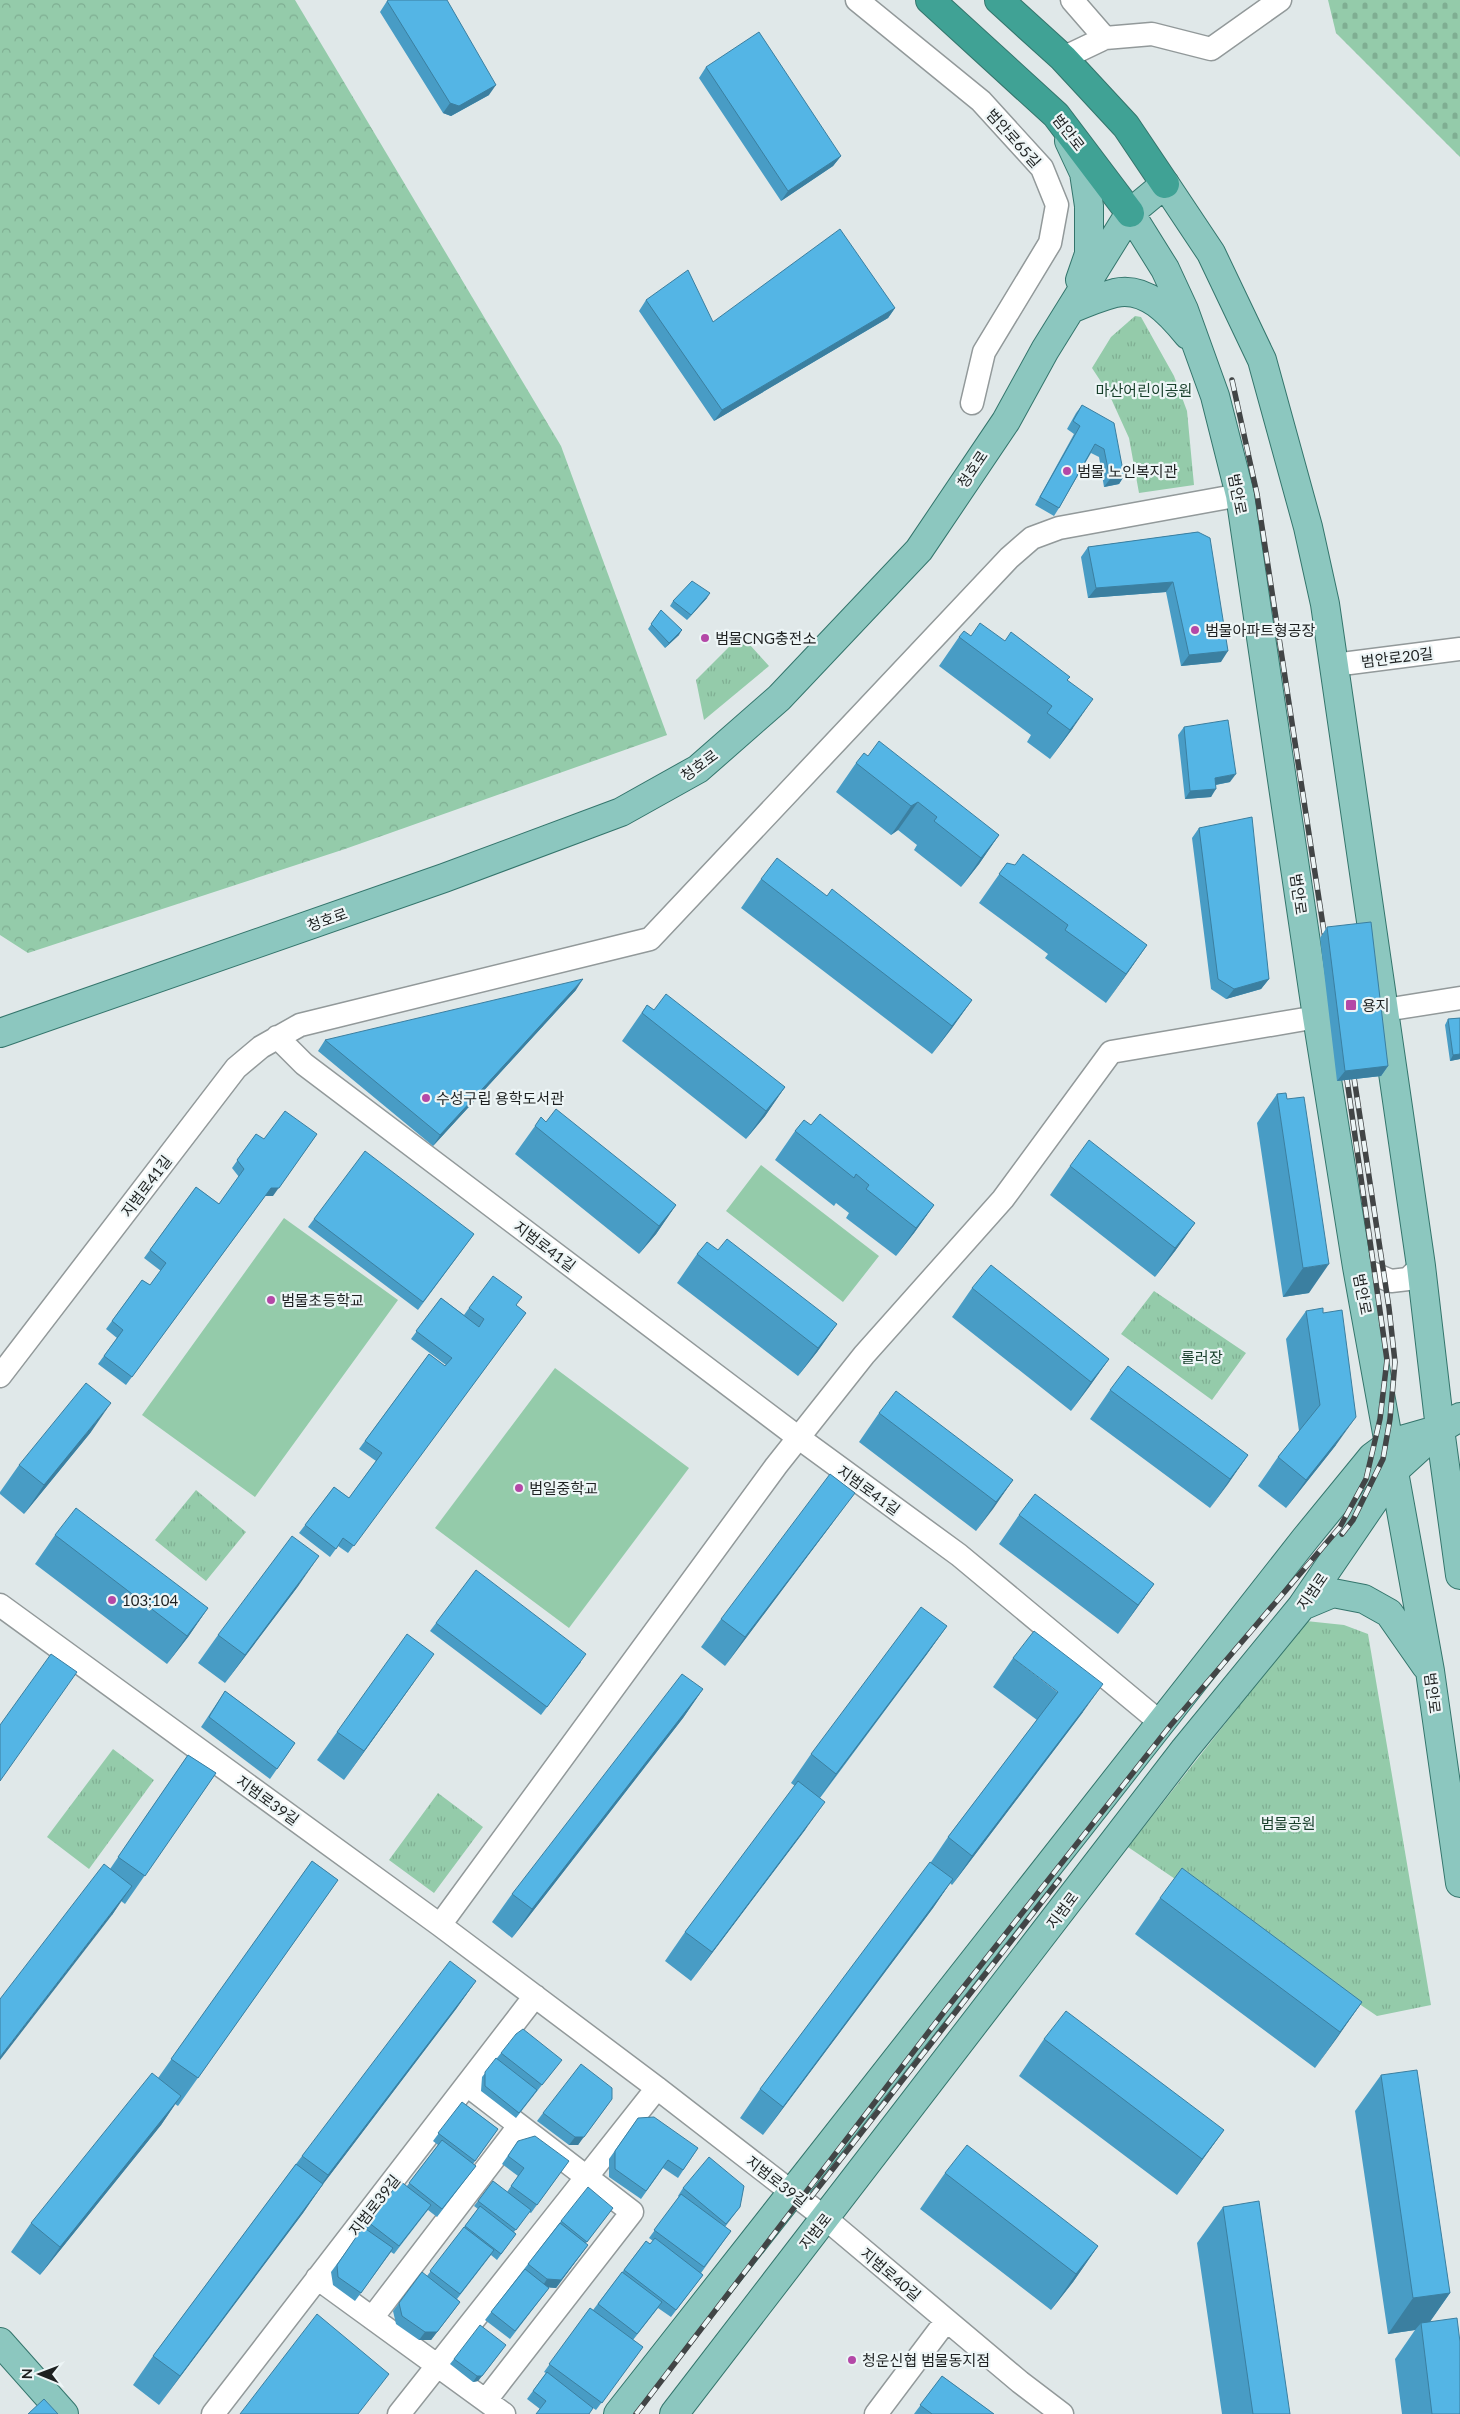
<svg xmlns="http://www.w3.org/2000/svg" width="1460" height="2414" viewBox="0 0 1460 2414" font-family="Lato,'Noto Sans KR',sans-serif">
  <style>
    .grass { fill: url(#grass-tufts) }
    .forest { fill: url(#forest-crowns) }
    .cemetery { fill: url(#cemetery-stones) }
    .garden { fill: #94cbaa }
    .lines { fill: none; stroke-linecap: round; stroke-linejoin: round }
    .minor-casing { stroke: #92999a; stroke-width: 25 }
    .major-casing { stroke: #34756c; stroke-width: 30 }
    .highway-casing { stroke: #34756c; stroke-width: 30 }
    .minor { stroke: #fff; stroke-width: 22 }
    .major { stroke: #8cc7bf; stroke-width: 28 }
    .highway { stroke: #40a295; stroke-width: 28 }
    .rail-casing { stroke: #424546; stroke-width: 5.5 }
    .rail { stroke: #edf5f6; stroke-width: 4; stroke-dasharray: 11; stroke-linecap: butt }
    .wall { fill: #489cc5 }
    .shaded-wall { fill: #3b7fa0 }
    .building { fill: #54b5e5; stroke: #3b7fa0 }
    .poi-dot { fill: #b448a7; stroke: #edf5f6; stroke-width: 2 }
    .labels { text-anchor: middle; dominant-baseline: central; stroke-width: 4.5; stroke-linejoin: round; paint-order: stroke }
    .street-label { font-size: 15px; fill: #1e2121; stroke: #edf5f6 }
    .park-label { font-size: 15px; fill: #183f2b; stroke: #edf5f6 }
    .poi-label { font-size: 15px; fill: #1e2121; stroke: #edf5f6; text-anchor: start }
  </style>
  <defs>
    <pattern id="grass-tufts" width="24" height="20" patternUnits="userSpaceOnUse" patternTransform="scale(1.25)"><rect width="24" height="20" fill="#94cbaa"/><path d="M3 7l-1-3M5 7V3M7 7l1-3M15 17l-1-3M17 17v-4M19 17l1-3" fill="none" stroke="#7fae92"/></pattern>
    <pattern id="forest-crowns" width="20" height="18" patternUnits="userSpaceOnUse" patternTransform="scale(1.25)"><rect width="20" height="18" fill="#94cbaa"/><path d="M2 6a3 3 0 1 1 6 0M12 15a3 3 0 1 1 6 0" fill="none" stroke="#7fae92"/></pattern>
    <pattern id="cemetery-stones" width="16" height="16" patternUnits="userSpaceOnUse" patternTransform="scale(1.25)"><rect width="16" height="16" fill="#94cbaa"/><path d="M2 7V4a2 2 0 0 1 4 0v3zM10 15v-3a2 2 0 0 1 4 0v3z" fill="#7fae92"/></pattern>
  </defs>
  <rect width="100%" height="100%" fill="#e0e8e9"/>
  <path class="grass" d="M1135,316L1141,317L1174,376L1187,411L1194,485L1139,493L1129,438L1109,394L1092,368L1111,337Z
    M741,635L769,666L704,720L696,680Z
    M1154,1291L1246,1353L1212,1400L1121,1334Z
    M196,1490L246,1532L206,1581L155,1540Z
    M1306,1621L1344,1625L1368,1634L1431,2005L1377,2016L1128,1847Z
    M113,1749L154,1780L89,1869L47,1837Z
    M438,1793L483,1827L434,1893L389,1860Z"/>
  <path class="forest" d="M0,0H295L561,446L667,735L345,849L28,953L0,935Z"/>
  <path class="cemetery" d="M1328,0H1460V157L1336,33Z"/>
  <path class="garden" d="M761,1165L879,1256L843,1302L726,1211Z
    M284,1218L398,1300L255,1497L142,1415Z
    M555,1368L689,1468L569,1628L435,1528Z"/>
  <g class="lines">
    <defs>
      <path id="minor" d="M857,0L981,101L1042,168L1057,205L1050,243L984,352L972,403
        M1072,0L1105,38
        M1063,58L1105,38L1152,34L1211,49L1280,0
        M1334,665L1460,649
        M1385,1010L1460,998
        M277,1037L304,1064L799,1438L959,1555L1161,1723
        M1357,1267L1391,1281L1408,1279L1421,1266
        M0,1376L236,1068L261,1047L300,1025L650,939L1009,558L1032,538L1059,528L1240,495
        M0,1605L440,1925L657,2088L825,2218L1020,2382L1062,2414
        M440,1925L776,1466L864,1355L1003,1199L1111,1052L1317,1017H1334
        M467,2085L632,2212L486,2400
        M317,2278L504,2414
        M372,2318L519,2126
        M213,2414L535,1996
        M399,2414L657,2088
        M876,2414L946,2321"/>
      <path id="major" d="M1069,141L1084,173L1089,206V254L1080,280
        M1130,213L1165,269L1184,310L1215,396L1240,495L1317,1017L1357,1267L1430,1671L1460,1883
        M1071,309C1085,303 1100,297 1115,293C1146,286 1170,313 1188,335
        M0,1033L444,878L621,812L698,769L779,698L919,550L1006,421L1045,350L1130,213L1165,184L1211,253L1262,360L1308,527L1325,604L1421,1266L1440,1429L1460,1575
        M1302,1606L1333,1593L1364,1599L1389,1613L1426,1666
        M0,2342L64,2414
        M618,2414L1305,1539L1372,1457L1391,1443L1440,1429
        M674,2414L1185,1749L1302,1606L1395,1470L1440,1429L1460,1417"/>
      <path id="highway" d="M930,0L1056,115L1130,213
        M999,0L1063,58L1126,126L1165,184"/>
    </defs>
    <use href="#minor" class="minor-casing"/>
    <use href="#major" class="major-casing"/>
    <use href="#highway" class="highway-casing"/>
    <use href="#minor" class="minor"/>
    <use href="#major" class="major"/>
    <use href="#highway" class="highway"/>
    <defs>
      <path id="rail" d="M1232,380L1257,494L1326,945
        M1342,1534L1353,1520L1383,1459L1390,1419L1395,1362L1389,1308L1353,1071
        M811,2197L1059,1880
        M636,2414L947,2008L1170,1726L1340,1527L1366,1479L1380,1419L1387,1360L1345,1066"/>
    </defs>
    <use href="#rail" class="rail-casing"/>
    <use href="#rail" class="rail"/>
  </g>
  <path class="wall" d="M387,1L489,95L451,116L443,113L380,12Z
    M706,67L841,156L833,166L781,201L699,78Z
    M646,300L713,322L895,308L888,318L714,421L639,311Z
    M1082,405L1124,476L1119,484L1104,487L1099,457L1091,453L1059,508L1054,516L1035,505L1074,434L1067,429L1076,413Z
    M1198,532L1221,662L1181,666L1166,592L1088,598L1081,557L1088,547Z
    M707,598L687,620L670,606L673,601Z
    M661,610L679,635L665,648L648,629Z
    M971,636L1005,641L1068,680L1073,728L1050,759L1027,742L1031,735L939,666L959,637Z
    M1184,727L1230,782L1216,785L1211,797L1185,799L1178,735Z
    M868,756L999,835L979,864L961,887L914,850L917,845L898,830L891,835L836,792L856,763Z
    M1199,828L1269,979L1261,989L1226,999L1211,989L1192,838Z
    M1007,863L1147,945L1106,1003L1045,958L1048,954L979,903Z
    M761,879L827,896L972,1000L952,1028L932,1054L741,908Z
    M1327,927L1388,1066L1381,1076L1337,1081L1320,938Z
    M576,990L433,1146L318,1051L325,1040Z
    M647,1005L654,1010L785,1087L765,1116L746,1139L622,1041Z
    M1460,1018V1059L1450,1061L1445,1025L1448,1019Z
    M1277,1094L1309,1293L1283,1297L1257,1123Z
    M546,1122L676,1205L656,1234L639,1254L515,1154L535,1126Z
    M811,1125L934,1205L914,1233L896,1256L846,1218L849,1213L836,1203L834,1206L775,1160L795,1131Z
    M256,1134L273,1196H265L126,1385L98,1364L117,1338L106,1329L142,1280L150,1285L161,1271L144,1258L196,1187L219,1204L239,1177L232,1168Z
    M1070,1166L1195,1223L1175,1251L1155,1277L1050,1195Z
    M314,1219L474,1234L418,1310L308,1227Z
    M718,1250L837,1324L817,1352L798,1376L677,1283L697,1254Z
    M972,1288L1109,1359L1089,1387L1071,1411L952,1317Z
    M441,1298L464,1315L469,1308L516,1305L526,1313L348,1553L338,1546L330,1557L299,1533L334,1487L349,1498L376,1461L359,1449L429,1354L445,1366L446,1365L411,1339Z
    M1306,1311L1323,1313L1336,1445L1286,1508L1258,1486L1278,1457L1299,1431L1286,1339Z
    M1110,1390L1248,1455L1210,1508L1090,1419Z
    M879,1413L1013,1480L976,1531L859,1442Z
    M91,1432L24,1514L0,1494V1492L19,1465Z
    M1019,1515L1154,1584L1118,1634L999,1544Z
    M834,1521L725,1666L701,1647L721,1619Z
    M55,1535L208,1608L188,1637L167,1664L35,1564Z
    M299,1585L225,1683L198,1663L218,1635Z
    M436,1623L581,1662L541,1715L430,1631Z
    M947,1626L927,1654L820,1798L805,1830L691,1981L665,1961L685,1932L795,1786L791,1783L811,1754Z
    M1013,1658L1083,1712L952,1885L950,1883L933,1908L763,2135L740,2118L760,2089L931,1862L948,1837L1037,1720L993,1687Z
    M414,1682L344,1780L317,1760L337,1732Z
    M703,1689L683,1718L512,1938L492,1922L512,1894Z
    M225,1691L295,1743L270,1779L201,1727Z
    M188,1755L216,1773L125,1904L121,1901L112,1915L110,1869Z
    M312,1861L338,1880L178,2106L175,2104L161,2125L40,2275L11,2252L31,2223L158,2078Z
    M1160,1898L1362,2002L1315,2068L1135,1934Z
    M476,1981L456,2009L323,2184L303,2213L159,2405L133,2385L153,2356L302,2156Z
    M1044,2039L1224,2130L1177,2195L1019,2076Z
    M501,2053L556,2067L516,2118L481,2091L482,2077Z
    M1381,2075L1450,2293L1430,2321L1460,2414H1402L1395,2359L1415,2330L1388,2334L1355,2111Z
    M612,2088L578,2145H569L537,2121L543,2113Z
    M462,2102L498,2129L473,2164L476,2166L437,2217L428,2210L394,2254L391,2252L355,2301L333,2285L331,2272L368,2222L407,2186L438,2145L433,2141Z
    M638,2118L698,2148L678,2178L663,2168L641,2199L609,2177V2159Z
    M518,2141L569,2161L531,2213L529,2212L514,2232L516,2234L497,2260L491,2255L457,2299L460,2302L431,2340H419L396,2324L393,2311L399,2303L427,2276L464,2227L478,2209L474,2206L493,2181L507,2192L518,2176L502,2164Z
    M945,2173L1098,2246L1073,2282L1051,2310L920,2209Z
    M683,2188L740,2207L725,2227L731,2231L701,2273L703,2275L671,2317L658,2308L633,2340L643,2347L596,2410L593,2408L540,2409L527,2399L546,2373L544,2372L590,2308L593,2310L646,2241L650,2244L653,2241L649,2238L679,2197L678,2196Z
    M1223,2207L1290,2414H1222L1197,2243Z
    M613,2208L586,2243L582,2253L556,2288L548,2287L549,2288L543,2296L510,2339L485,2320L561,2221Z
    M502,2350L478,2381L473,2382L450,2364L454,2359Z
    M942,2376L994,2414H914Z"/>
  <path class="shaded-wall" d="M496,85L489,95L451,116L443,113L450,103Z
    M841,156L833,166L781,201L788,191Z
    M895,308L888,318L714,421L722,410Z
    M1124,476L1119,484L1104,487L1110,479Z
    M1173,582L1166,592L1088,598L1096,588Z
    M710,593L707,598L687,620L691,615Z
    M682,630L679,635L665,648L669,643Z
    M1228,651L1221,662L1181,666L1189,655Z
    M1093,699L1073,728L1050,759L1070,730Z
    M1236,774L1230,782L1209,786L1215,778Z
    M1216,789L1211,797L1185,799L1190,791Z
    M918,802L898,830L891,835L911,806Z
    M999,835L979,864L961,887L981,858Z
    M1147,945L1127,974L1106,1003L1126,974Z
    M583,979L576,990L433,1146L440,1135Z
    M1269,979L1261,989L1226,999L1234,989Z
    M972,1000L952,1028L932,1054L952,1026Z
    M1460,1054V1059L1450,1061L1453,1055Z
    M1388,1066L1381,1076L1337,1081L1345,1071Z
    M785,1087L765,1116L746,1139L766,1111Z
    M317,1134L273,1196H265L126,1385L271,1188Z
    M676,1205L656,1234L639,1254L659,1226Z
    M934,1205L914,1233L896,1256L916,1228Z
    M1195,1223L1175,1251L1155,1277L1175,1248Z
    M1329,1264L1309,1293L1283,1297L1303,1268Z
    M837,1324L817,1352L798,1376L818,1348Z
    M1109,1359L1089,1387L1071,1411L1091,1382Z
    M111,1403L91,1432L24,1514L44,1485Z
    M1356,1417L1336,1445L1286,1508L1306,1480Z
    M1248,1455L1228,1484L1210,1508L1230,1479Z
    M1013,1480L993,1509L976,1531L996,1502Z
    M855,1493L834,1521L725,1666L745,1637Z
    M319,1556L299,1585L225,1683L245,1655Z
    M1154,1584L1134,1612L1118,1634L1138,1605Z
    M208,1608L188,1637L167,1664L187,1636Z
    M947,1626L927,1654L816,1802L836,1774Z
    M434,1654L344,1780L364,1751Z
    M1103,1684L1083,1712L952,1885L972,1856Z
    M703,1689L683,1718L512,1938L532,1909Z
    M825,1802L805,1830L691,1981L712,1952Z
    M953,1879L933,1908L763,2135L783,2107Z
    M132,1886L112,1915L0,2060V2057Z
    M476,1981L456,2009L308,2204L328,2175Z
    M1362,2002L1337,2038L1315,2068L1340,2032Z
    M181,2096L161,2125L40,2275L60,2247Z
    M612,2099L578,2145H569L575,2137Z
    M1224,2130L1198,2166L1177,2195L1202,2159Z
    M323,2184L303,2213L159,2405L180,2376Z
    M588,2245L556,2288L542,2287L547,2279Z
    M1098,2246L1073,2282L1051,2310L1076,2274Z
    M1450,2293L1425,2329L1421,2323L1415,2330L1388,2334L1413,2298Z
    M460,2302L431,2340H419L425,2332Z
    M502,2350L478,2381L473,2382L477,2376Z"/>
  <path class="building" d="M389,0H447L496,85L459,106L450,103L387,1Z
    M759,32L841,156L788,191L706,67Z
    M840,229L895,308L722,410L646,300L688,270L713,322Z
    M1082,405L1114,423L1124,476L1110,479L1104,449L1095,444L1059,508L1040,497L1080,426L1073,421Z
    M1198,532L1210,538L1228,651L1189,655L1173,582L1096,588L1088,547Z
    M692,581L710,593L691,615L673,601Z
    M661,610L682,630L669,643L651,624Z
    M980,623L1005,641L1011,632L1070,677L1067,680L1093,699L1070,730L1047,713L1052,706L959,637L964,631L971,636Z
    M1228,720L1236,774L1215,778L1216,789L1190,791L1184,727Z
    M879,741L999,835L981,858L934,821L937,817L918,802L911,806L856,763L864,753L868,756Z
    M1252,817L1269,979L1234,989L1218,979L1199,828Z
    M1023,854L1147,945L1126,974L1065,930L1068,925L999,874L1007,863L1015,865Z
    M777,858L827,896L832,889L972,1000L952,1026L761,879Z
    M1371,922L1388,1066L1345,1071L1327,927Z
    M583,979L440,1135L325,1040Z
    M666,994L785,1087L766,1111L642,1013L647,1005L654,1010Z
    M1460,1018V1054L1453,1055L1448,1019Z
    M1286,1093L1287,1099L1304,1097L1329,1264L1303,1268L1277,1094Z
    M556,1109L676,1205L659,1226L535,1126L541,1117L546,1122Z
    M285,1111L317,1134L279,1188H271L132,1377L104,1356L123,1330L112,1321L142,1280L150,1285L166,1263L150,1250L196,1187L219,1204L244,1169L237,1160L256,1134L264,1139Z
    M820,1114L934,1205L916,1228L866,1189L869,1185L856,1174L854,1178L795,1131L804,1120L811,1125Z
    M1089,1140L1195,1223L1175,1248L1070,1166Z
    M365,1151L474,1234L423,1302L314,1219Z
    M727,1239L837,1324L818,1348L697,1254L707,1242L718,1250Z
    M991,1265L1109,1359L1091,1382L972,1288Z
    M493,1276L522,1297L516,1305L526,1313L354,1546L343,1538L336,1549L305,1525L334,1487L349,1498L382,1453L365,1441L429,1354L445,1366L452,1358L416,1331L441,1298L479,1327L484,1319L469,1308Z
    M1323,1308V1313L1342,1310L1356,1417L1306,1480L1278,1457L1320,1405L1306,1311Z
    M1128,1366L1248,1455L1230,1479L1110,1390Z
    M86,1383L111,1403L44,1485L19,1465Z
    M896,1391L1013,1480L996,1502L879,1413Z
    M830,1474L855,1493L745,1637L721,1619Z
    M1035,1494L1154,1584L1138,1605L1019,1515Z
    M76,1508L208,1608L187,1636L55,1535Z
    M292,1536L319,1556L245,1655L218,1635Z
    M476,1570L586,1654L547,1707L436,1623Z
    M921,1607L947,1626L836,1774L811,1754Z
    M1034,1631L1103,1684L972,1856L948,1837L1058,1692L1013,1658Z
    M407,1634L434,1654L364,1751L337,1732Z
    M51,1654L77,1672L0,1781V1725Z
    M682,1674L703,1689L532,1909L512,1894Z
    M225,1691L295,1743L277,1769L209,1717Z
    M188,1755L216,1773L145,1876L118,1857Z
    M798,1781L825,1802L712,1952L685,1932Z
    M312,1861L338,1880L198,2078L171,2059Z
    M930,1862L953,1879L783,2107L760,2089Z
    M104,1864L132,1886L0,2057V1999Z
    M1182,1868L1362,2002L1340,2032L1160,1898Z
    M450,1961L476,1981L328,2175L302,2156Z
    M1066,2011L1224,2130L1202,2159L1044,2039Z
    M523,2029L562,2060L542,2085L501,2053L516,2034Z
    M496,2058L537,2090L519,2113L485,2086V2072Z
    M581,2064L612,2088V2099L584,2137H575L543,2113Z
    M1417,2070L1450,2293L1413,2298L1381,2075Z
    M152,2073L181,2096L60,2247L31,2223Z
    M462,2102L498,2129L475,2161L438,2133Z
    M654,2117L698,2148L683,2170L668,2160L646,2191L615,2169V2151L638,2118Z
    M535,2136L569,2161L537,2205L511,2186L524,2168L508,2156L518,2141Z
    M442,2140L476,2166L442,2209L409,2183Z
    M967,2145L1098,2246L1076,2274L945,2173Z
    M709,2157L744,2186L740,2207L726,2224L683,2188Z
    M296,2164L323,2184L180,2376L153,2356Z
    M400,2181L431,2205L399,2246L368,2222Z
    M493,2181L531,2210L516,2230L478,2201Z
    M588,2187L613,2208L587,2242L561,2221Z
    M681,2194L731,2231L704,2267L654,2230Z
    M1259,2201L1290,2414H1253L1223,2207Z
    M480,2206L516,2234L501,2254L465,2226Z
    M560,2223L588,2245L561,2280L547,2279L528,2264Z
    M363,2227L393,2248L361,2293L338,2277L337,2265Z
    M464,2227L494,2250L460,2294L430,2271Z
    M655,2238L703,2275L676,2310L624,2270L646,2241L650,2244Z
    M525,2269L549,2288L515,2331L491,2312Z
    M422,2272L460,2302L437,2332H425L402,2316L399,2303Z
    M622,2272L662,2302L637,2334L598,2304Z
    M590,2308L643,2347L602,2403L549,2364Z
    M317,2314L389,2374L358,2414H240Z
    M1457,2318L1460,2342V2414H1432L1421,2323Z
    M480,2325L506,2345L482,2376H477L454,2359Z
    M547,2372L593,2408L589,2414H536L546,2401L533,2391Z
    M942,2376L994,2414H932L920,2405Z
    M44,2399L58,2414H28Z"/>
  <g class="poi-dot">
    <circle cx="1067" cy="471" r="5"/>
    <circle cx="1195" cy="630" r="5"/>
    <circle cx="705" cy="638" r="5"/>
    <rect x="1345" y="999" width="12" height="12" rx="2.5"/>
    <circle cx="426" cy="1098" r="5"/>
    <circle cx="271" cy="1300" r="5"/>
    <circle cx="519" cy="1488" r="5"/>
    <circle cx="112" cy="1600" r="5"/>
    <circle cx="852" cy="2360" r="5"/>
  </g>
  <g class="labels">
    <g class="street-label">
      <text transform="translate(1069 132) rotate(52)">범안로</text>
      <text transform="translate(1014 138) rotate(48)">범안로65길</text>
      <text transform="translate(972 469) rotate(-56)">청호로</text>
      <text transform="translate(1238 494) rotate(79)">범안로</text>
      <text transform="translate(1397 657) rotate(-7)">범안로20길</text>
      <text transform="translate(699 765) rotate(-36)">청호로</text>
      <text transform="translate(1299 894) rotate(82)">범안로</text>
      <text transform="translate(327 919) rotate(-19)">청호로</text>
      <text transform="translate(146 1186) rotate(-53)">지범로41길</text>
      <text transform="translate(545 1246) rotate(37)">지범로41길</text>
      <text transform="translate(1363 1294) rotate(79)">범안로</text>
      <text transform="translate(869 1490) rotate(36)">지범로41길</text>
      <text transform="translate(1312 1591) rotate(-55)">지범로</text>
      <text transform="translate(1433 1693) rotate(83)">범안로</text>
      <text transform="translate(268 1800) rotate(36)">지범로39길</text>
      <text transform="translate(1062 1910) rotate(-53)">지범로</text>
      <text transform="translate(777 2181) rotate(38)">지범로39길</text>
      <text transform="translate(374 2205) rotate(-52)">지범로39길</text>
      <text transform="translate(815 2231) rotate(-52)">지범로</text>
      <text transform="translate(891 2274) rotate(40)">지범로40길</text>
    </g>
    <g class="park-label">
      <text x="1144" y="390">마산어린이공원</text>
      <text x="1202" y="1357">롤러장</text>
      <text x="1288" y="1823">범물공원</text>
    </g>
    <g class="poi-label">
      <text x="1077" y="471">범물 노인복지관</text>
      <text x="1205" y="630">범물아파트형공장</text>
      <text x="715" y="638">범물CNG충전소</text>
      <text x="1362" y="1005">용지</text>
      <text x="436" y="1098">수성구립 용학도서관</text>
      <text x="281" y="1300">범물초등학교</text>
      <text x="529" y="1488">범일중학교</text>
      <text x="122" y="1600">103;104</text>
      <text x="862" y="2360">청운신협 범물동지점</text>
    </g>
  </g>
  <g transform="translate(40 2374) rotate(271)" stroke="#edf5f6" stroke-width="4" paint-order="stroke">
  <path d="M0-4L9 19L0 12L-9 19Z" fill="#1e2121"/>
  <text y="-8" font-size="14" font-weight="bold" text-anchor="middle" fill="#1e2121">N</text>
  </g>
</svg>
